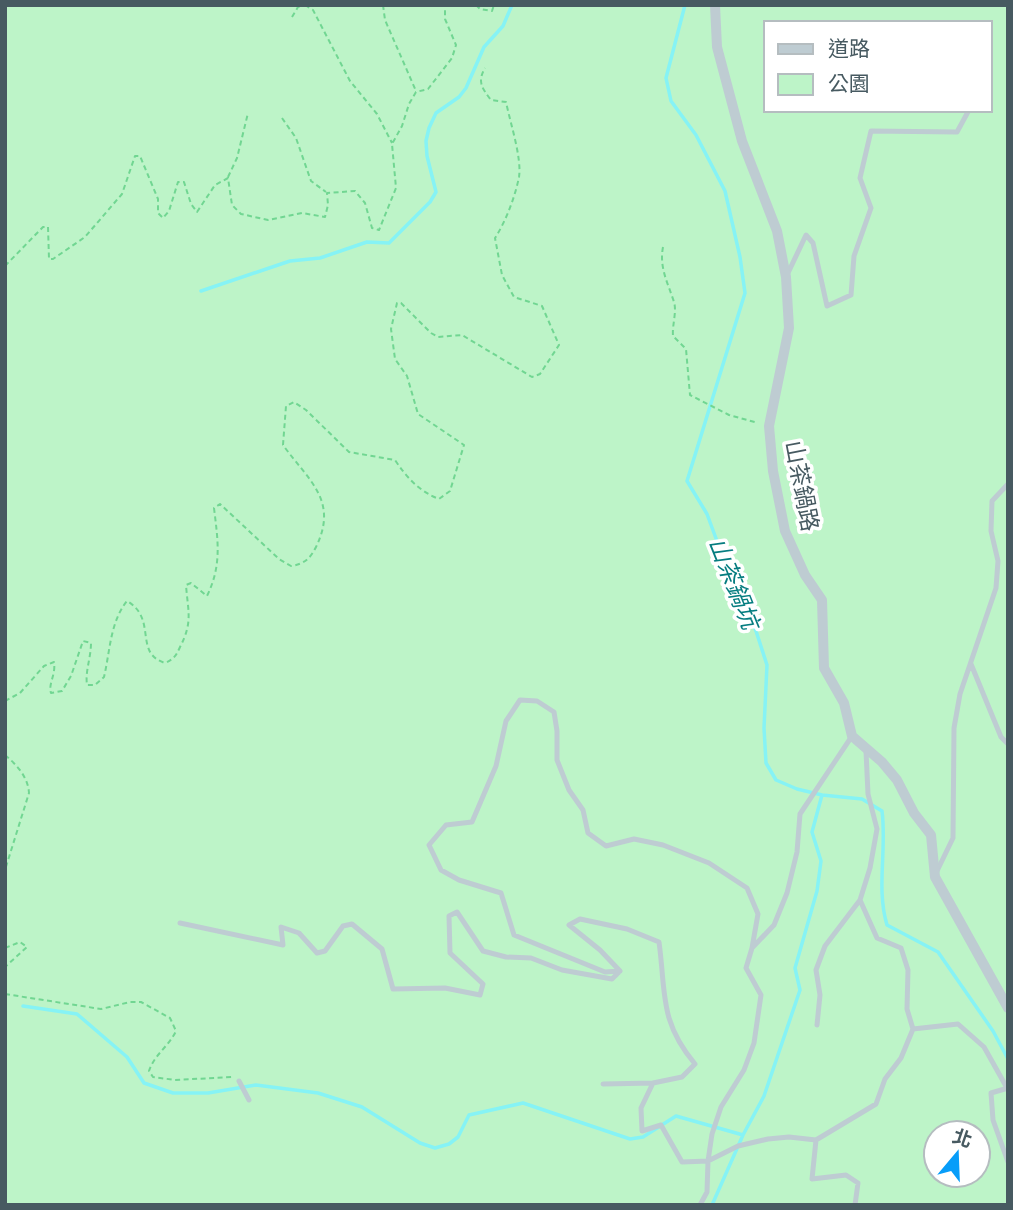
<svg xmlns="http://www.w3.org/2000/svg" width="1013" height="1210" viewBox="0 0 1013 1210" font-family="'Space Grotesk','Noto Sans TC',sans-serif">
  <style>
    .green { fill: #bdf4c8; fill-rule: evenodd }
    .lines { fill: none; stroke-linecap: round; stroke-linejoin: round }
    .stream { stroke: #86f3f5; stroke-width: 3.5 }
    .path { stroke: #71d692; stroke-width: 2; stroke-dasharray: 5 3.5; stroke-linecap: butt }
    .service { stroke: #beccd2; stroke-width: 5 }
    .minor { stroke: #beccd2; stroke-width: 10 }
    .labels { text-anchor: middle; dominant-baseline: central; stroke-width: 7; stroke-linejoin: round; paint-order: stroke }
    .street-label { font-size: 23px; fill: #475a61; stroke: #fff }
    .water-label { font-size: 24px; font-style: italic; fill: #067d80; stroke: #fff }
  </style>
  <rect width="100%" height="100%" fill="#f4f1f2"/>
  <path class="green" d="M5,5H1008V1205H5ZM766,23H990V110H766ZM936,1133H978V1175H936Z"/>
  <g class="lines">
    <path class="stream" d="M685,5L666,78L671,101L696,135L725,191L740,257L745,293L687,481L707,514L721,552L756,631L767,665L764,728L766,763L776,780L797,789L822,795L862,799L882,811C887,849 876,889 887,925L938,952L993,1031L1008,1059
      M201,291L290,261L320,258L367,242L389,243L430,202L436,192L427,156L426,141L429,128L436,113L459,97L466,88L484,47L503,26L512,5
      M23,1006L77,1014L127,1057L144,1083L173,1093H208L256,1085L318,1093L362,1107L420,1143L435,1148L449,1144L458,1137L469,1115L523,1103L630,1139L643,1137L676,1116L743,1135
      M712,1205L743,1135L764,1096L800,990L795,968L817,891L821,861L812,832L822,795"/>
    <path class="path" d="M305,5L313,10L350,81L377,114L392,143
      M383,5L385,20L416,91
      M476,5L480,9L492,11L494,5
      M292,17L298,7L303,5
      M282,118L296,138L311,181L326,192
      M228,177L237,158L248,113
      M663,247C659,268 668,283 674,302C677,312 672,325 673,336L686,349L690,395L729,415L758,423
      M5,266L43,227H48L49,259H53L85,237L122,194L135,156H140L158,199V213L163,218L169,211L178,182H184L191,204L197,212L215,185L228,178L232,205L241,214L268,220L302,213L325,217L328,205L327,193L355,191L365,203L372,228L379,230L396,188L392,144L402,126L409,104L416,92L428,89L452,58L456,45L445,19V5
      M5,701L20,693L44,666L54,662C56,675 48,684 51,693L62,691L71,676L83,641L91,643C91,658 85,671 87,685H95L104,677C110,652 110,622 127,601C158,619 133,653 165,663C174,659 176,656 180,647C193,622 188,612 186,585L191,583L207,596C222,565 218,541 214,508L220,504L279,559L291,566C304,564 310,559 316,547C339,500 308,480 283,445L286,406L294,402L306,410L349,452L395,460C407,478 419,491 439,499L450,491L464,445L418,414L407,376L395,359L391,329L397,303H401L431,333L438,337L462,335L532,377L540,374L559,345L542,306L514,297L502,275L495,238C506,221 515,197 519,177C522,158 510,122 506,102L491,100C482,88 477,82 485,68
      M5,755C17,765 28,777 29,793L5,870
      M5,948L20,942L27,947L5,967
      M5,994L101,1009L130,1002H141L170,1018L176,1031C169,1046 154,1055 149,1071L153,1077L175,1080L232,1077"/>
    <path class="service" d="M788,273L806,235L813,243L827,306L851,295L854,256L871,208L860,178L871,131L957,132L969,110
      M971,664L1001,737L1008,744
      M937,871L953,838L954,728L960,694L996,588L998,561L991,531L992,501L1008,484
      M180,923L283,945L281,927L299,933L317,953L325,951L343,926L352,924L382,949L393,989L445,988L480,995L483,984L450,953L449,916L457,912L483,951L506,957L531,958L562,970L612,979L620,971
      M752,948L758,914L747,888L709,863L663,845L634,839L606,846L588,833L583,810L569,790L557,760V731L554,712L537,701L520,700L506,721L496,766L472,822L446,825L429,845L441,870L459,880L501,893L514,935L605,972L620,971L600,950L569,925L580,919L627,929L659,942C666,993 659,1021 695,1064L682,1077L653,1083L641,1108L642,1131L661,1125L682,1162L708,1161L738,1146L768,1139L789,1137L816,1140L876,1104L885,1079L901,1058L913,1029L907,1009L908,970L901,948L877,938L860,900
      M817,1025L820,995L816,970L825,946L860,900L870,868L877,829L868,794L866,751
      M913,1029L958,1024L984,1047L1007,1088
      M239,1081L249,1100
      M603,1084L653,1083
      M1008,1088L991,1093L993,1120L1008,1162
      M816,1140L812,1179L846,1175L858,1183L855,1205
      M700,1205L707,1192L708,1161L712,1134L721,1107L744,1070L754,1043L761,995L746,968L752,948L774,925L787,893L797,852L800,814L852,736"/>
    <path class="minor" d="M715,5L717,47L742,141L777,231L786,277L789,328L769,426L773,471L785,531L805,575L822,600L824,668L844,703L852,736L882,762L897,780L914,813L931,835L935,877L1008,1008"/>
  </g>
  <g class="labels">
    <g class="street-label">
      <text transform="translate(802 486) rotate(79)">山茶鍋路</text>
    </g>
    <g class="water-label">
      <text transform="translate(734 583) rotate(68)">山茶鍋坑</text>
    </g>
  </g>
  <rect width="1013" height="1210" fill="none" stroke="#475a61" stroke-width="14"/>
  <rect x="764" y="21" width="228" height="91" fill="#ffffff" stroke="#b5bdc0" stroke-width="2"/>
  <rect x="778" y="44" width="35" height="10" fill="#beccd2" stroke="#b5bdc0" stroke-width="2"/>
  <text x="828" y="56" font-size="21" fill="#475a61">道路</text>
  <rect x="778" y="74" width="35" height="21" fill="#bdf4c8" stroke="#b5bdc0" stroke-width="2"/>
  <text x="828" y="91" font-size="21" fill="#475a61">公園</text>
  <g transform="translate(957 1154) rotate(19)"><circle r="33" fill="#ffffff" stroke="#b5bdc0" stroke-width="2"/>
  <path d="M0-5L12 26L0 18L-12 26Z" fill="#079df9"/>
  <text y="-10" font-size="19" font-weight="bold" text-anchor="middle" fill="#475a61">北</text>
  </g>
</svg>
